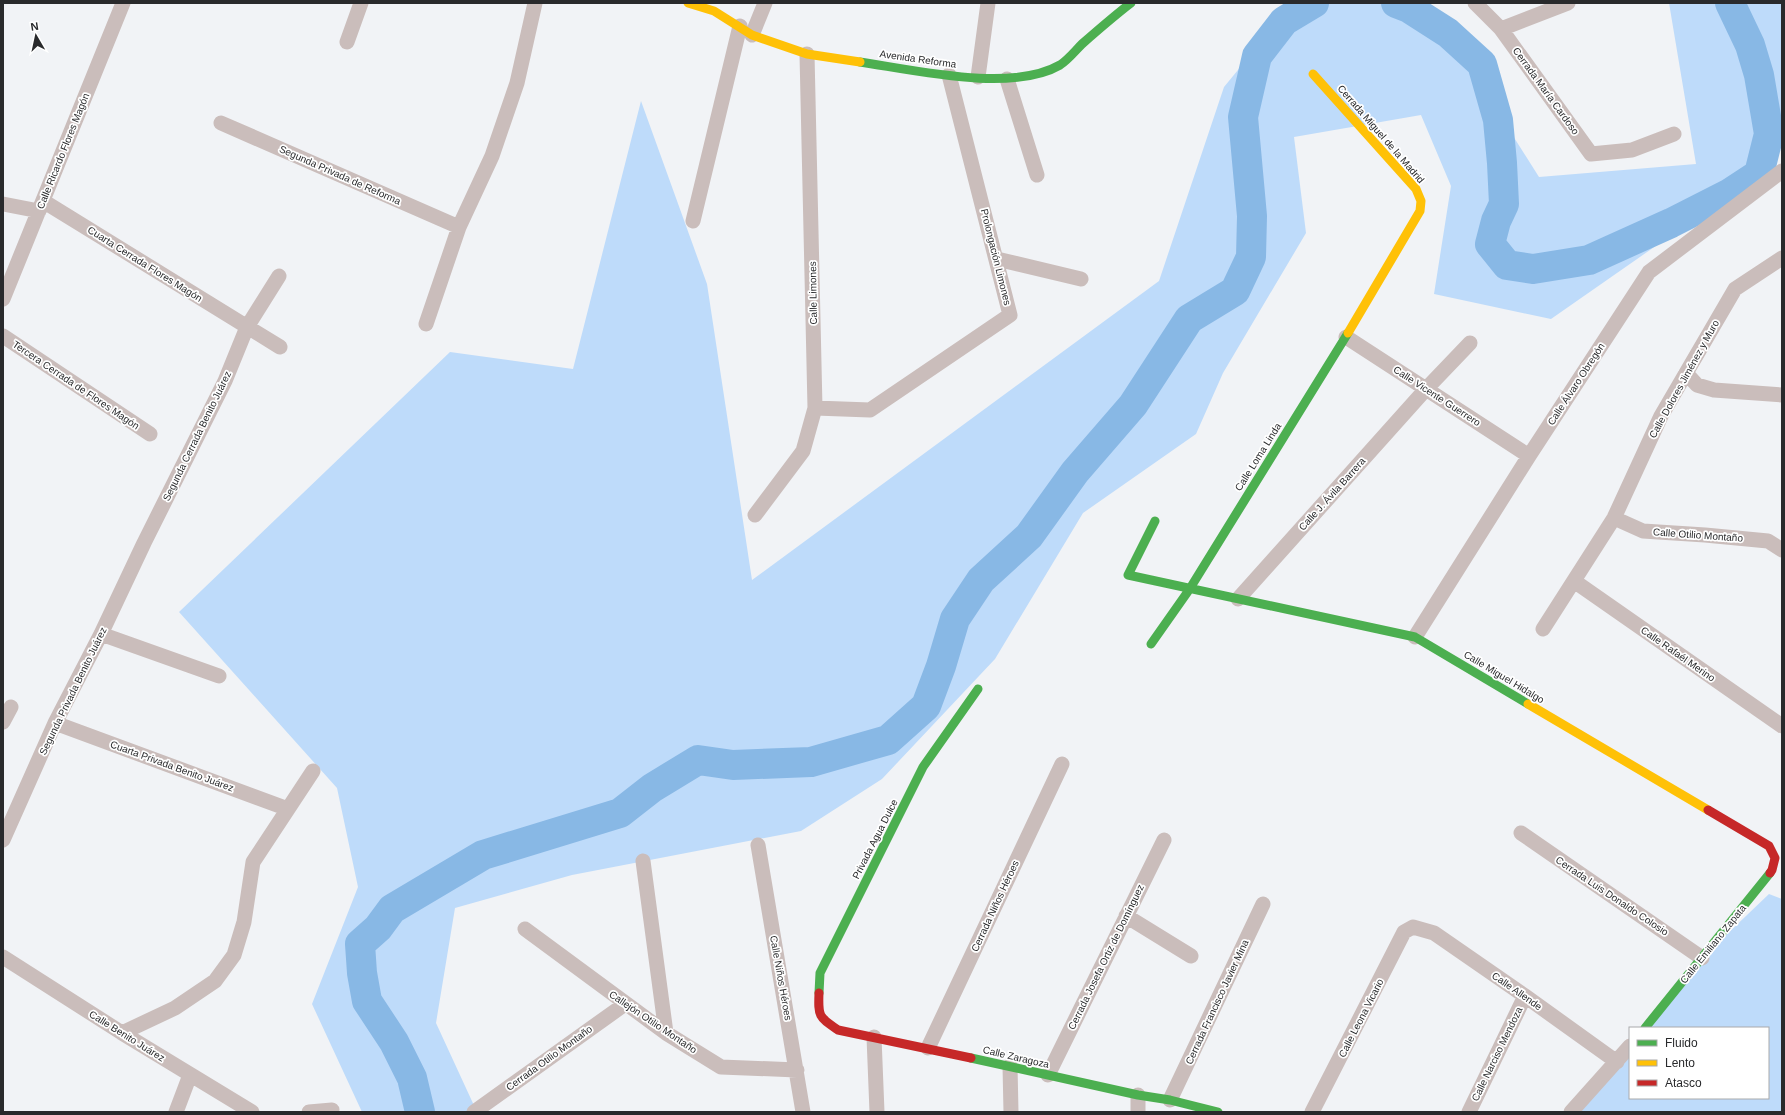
<svg xmlns="http://www.w3.org/2000/svg" width="1785" height="1115" viewBox="0 0 1785 1115" font-family="Helvetica,sans-serif">
  <style>
    .forest { fill: #bedbfa }
    .lines { fill: none; stroke-linecap: round; stroke-linejoin: round }
    .river { stroke: #88b8e5; stroke-width: 30 }
    .street { stroke: #cabdbb; stroke-width: 15 }
    .fast { stroke: #4caf50; stroke-width: 9 }
    .slow { stroke: #ffc107; stroke-width: 9 }
    .jam { stroke: #c62828; stroke-width: 9 }
    .labels { text-anchor: middle; dominant-baseline: central; stroke-width: 3.5; stroke-linejoin: round; paint-order: stroke }
    .street-label { font-size: 10px; fill: #292a2c; stroke: #fff }
  </style>
  <rect width="100%" height="100%" fill="#f1f3f6"/>
  <path class="forest" d="M1293,3H1400L1448,33L1539,177L1696,164L1669,3H1782V122L1759,174L1551,319L1434,294L1451,186L1421,115L1294,137L1306,233L1223,373L1196,434L1083,513L995,659L882,779L801,831L572,875L455,908L436,1023L477,1112H362L312,1004L358,887L337,788L179,612L450,352L573,369L641,101L707,284L752,580L1159,281L1224,87Z
    M1769,894L1782,899V1112H1571L1630,1046V1098H1768V1028H1645L1702,958Z"/>
  <g class="lines">
    <path class="river" d="M1396,3L1409,8L1448,33L1482,64L1498,120L1502,163L1504,204L1496,221L1490,244L1507,265L1533,269L1589,260L1671,223L1730,193L1759,174L1769,134L1759,75L1750,45L1730,3
      M420,1112L412,1078L394,1042L367,1001L362,973L360,944L378,928L392,909L483,855L620,813L652,788L698,760L733,765L811,762L888,740L926,706L941,666L955,619L981,580L1029,536L1075,472L1133,405L1189,319L1235,291L1251,257L1252,216L1243,117L1257,56L1284,21L1314,3"/>
    <path class="street" d="M1475,3L1501,29L1591,154L1632,150L1674,134
      M1501,29L1568,3
      M752,35L765,3
      M347,42L361,3
      M978,77L988,3
      M1007,79L1037,175
      M221,123L459,227
      M43,201L280,347
      M3,204L39,211
      M693,221L740,26
      M997,259L1081,279
      M3,299L123,3
      M426,324L459,227L492,156L517,83L535,3
      M3,336L150,434
      M1346,337L1529,456
      M1686,373L1697,385L1714,390L1782,395
      M815,408L870,410L1010,315L949,75
      M755,515L803,451L815,408L807,54
      M1614,518L1643,531L1705,535L1768,541L1782,550
      M1574,581L1782,726
      M1238,599L1426,389L1470,343
      M1543,629L1614,518L1661,416L1735,289L1782,258
      M101,634L219,676
      M1415,637L1529,456L1649,272L1782,171
      M3,722L11,707
      M55,723L288,809
      M1521,833L1702,958
      M3,840L55,723L101,634L144,543L225,381L247,327L279,276
      M758,845L803,1112
      M643,861L666,1033
      M1126,916L1191,956
      M525,929L666,1033L721,1067L797,1070
      M3,957L122,1033L252,1112
      M122,1033L175,1008L215,981L234,955L244,922L253,862L313,771
      M874,1037L877,1112
      M928,1048L1062,764
      M1010,1066L1011,1112
      M1048,1075L1164,840
      M1138,1095V1112
      M1170,1100L1263,904
      M176,1112L190,1075
      M309,1112L332,1110
      M474,1112L625,1004
      M1312,1112L1404,932L1413,927L1434,933L1525,996L1617,1062
      M1469,1112L1525,996
      M1571,1112L1630,1046"/>
    <path class="fast" d="M860,62C914,70 1012,93 1060,65C1068,60 1075,51 1082,44C1098,30 1114,16 1131,3
      M1155,521L1128,575L1415,637L1528,704
      M1151,644L1189,590L1348,333
      M819,993L820,973L923,767L978,689
      M1645,1028L1770,873
      M971,1058L1138,1095L1170,1100L1218,1112"/>
    <path class="slow" d="M688,3L714,11L752,35L807,54L860,62
      M1313,74L1416,189L1421,201L1420,211L1348,333
      M1528,704L1708,810"/>
    <path class="jam" d="M1708,810L1769,846L1775,858L1772,870L1770,873
      M819,993C818,1017 819,1017 838,1030L971,1058"/>
  </g>
  <g class="labels">
    <g class="street-label">
      <text transform="translate(918 59) rotate(8)">Avenida Reforma</text>
      <text transform="translate(1546 91) rotate(54)">Cerrada María Cardoso</text>
      <text transform="translate(1381 134) rotate(49)">Cerrada Miguel de la Madrid</text>
      <text transform="translate(63 151) rotate(-68)">Calle Ricardo Flores Magón</text>
      <text transform="translate(340 175) rotate(24)">Segunda Privada de Reforma</text>
      <text transform="translate(996 257) rotate(76)">Prolongación Limones</text>
      <text transform="translate(145 264) rotate(32)">Cuarta Cerrada Flores Magón</text>
      <text transform="translate(813 293) rotate(-91)">Calle Limones</text>
      <text transform="translate(1684 379) rotate(-61)">Calle Dolores Jiménez y Muro</text>
      <text transform="translate(1576 384) rotate(-57)">Calle Álvaro Obregón</text>
      <text transform="translate(76 385) rotate(34)">Tercera Cerrada de Flores Magón</text>
      <text transform="translate(1437 396) rotate(33)">Calle Vicente Guerrero</text>
      <text transform="translate(197 436) rotate(-64)">Segunda Cerrada Benito Juárez</text>
      <text transform="translate(1258 457) rotate(-58)">Calle Loma Linda</text>
      <text transform="translate(1332 494) rotate(-48)">Calle J. Ávila Barrera</text>
      <text transform="translate(1698 535) rotate(4)">Calle Otilio Montaño</text>
      <text transform="translate(1678 654) rotate(35)">Calle Rafaél Merino</text>
      <text transform="translate(1504 677) rotate(31)">Calle Miguel Hidalgo</text>
      <text transform="translate(73 691) rotate(-64)">Segunda Privada Benito Juárez</text>
      <text transform="translate(172 766) rotate(20)">Cuarta Privada Benito Juárez</text>
      <text transform="translate(875 839) rotate(-63)">Privada Agua Dulce</text>
      <text transform="translate(1612 896) rotate(34)">Cerrada Luis Donaldo Colosio</text>
      <text transform="translate(995 906) rotate(-65)">Cerrada Niños Héroes</text>
      <text transform="translate(1713 944) rotate(-51)">Calle Emiliano Zapata</text>
      <text transform="translate(1106 957) rotate(-64)">Cerrada Josefa Ortiz de Domínguez</text>
      <text transform="translate(781 978) rotate(80)">Calle Niños Héroes</text>
      <text transform="translate(1517 991) rotate(35)">Calle Allende</text>
      <text transform="translate(1217 1002) rotate(-65)">Cerrada Francisco Javier Mina</text>
      <text transform="translate(1361 1018) rotate(-63)">Calle Leona Vicario</text>
      <text transform="translate(653 1022) rotate(34)">Callejón Otilio Montaño</text>
      <text transform="translate(127 1036) rotate(32)">Calle Benito Juárez</text>
      <text transform="translate(1497 1054) rotate(-64)">Calle Narciso Mendoza</text>
      <text transform="translate(1016 1057) rotate(13)">Calle Zaragoza</text>
      <text transform="translate(549 1058) rotate(-36)">Cerrada Otilio Montaño</text>
    </g>
  </g>
  <rect width="1785" height="1115" fill="none" stroke="#292a2c" stroke-width="8"/>
  <rect x="1629" y="1027" width="140" height="72" fill="#ffffff" stroke="#a9aaab"/>
  <rect x="1637" y="1040" width="20" height="6" fill="#4caf50" stroke="#a9aaab"/>
  <text x="1665" y="1047" font-size="12" fill="#292a2c">Fluido</text>
  <rect x="1637" y="1060" width="20" height="6" fill="#ffc107" stroke="#a9aaab"/>
  <text x="1665" y="1067" font-size="12" fill="#292a2c">Lento</text>
  <rect x="1637" y="1080" width="20" height="6" fill="#c62828" stroke="#a9aaab"/>
  <text x="1665" y="1087" font-size="12" fill="#292a2c">Atasco</text>
  <g transform="translate(36 36) rotate(351)" stroke="#ffffff" stroke-width="3" paint-order="stroke">
  <path d="M0-3L7 15L0 10L-7 15Z" fill="#292a2c"/>
  <text y="-6" font-size="11" font-weight="bold" text-anchor="middle" fill="#292a2c">N</text>
  </g>
</svg>
